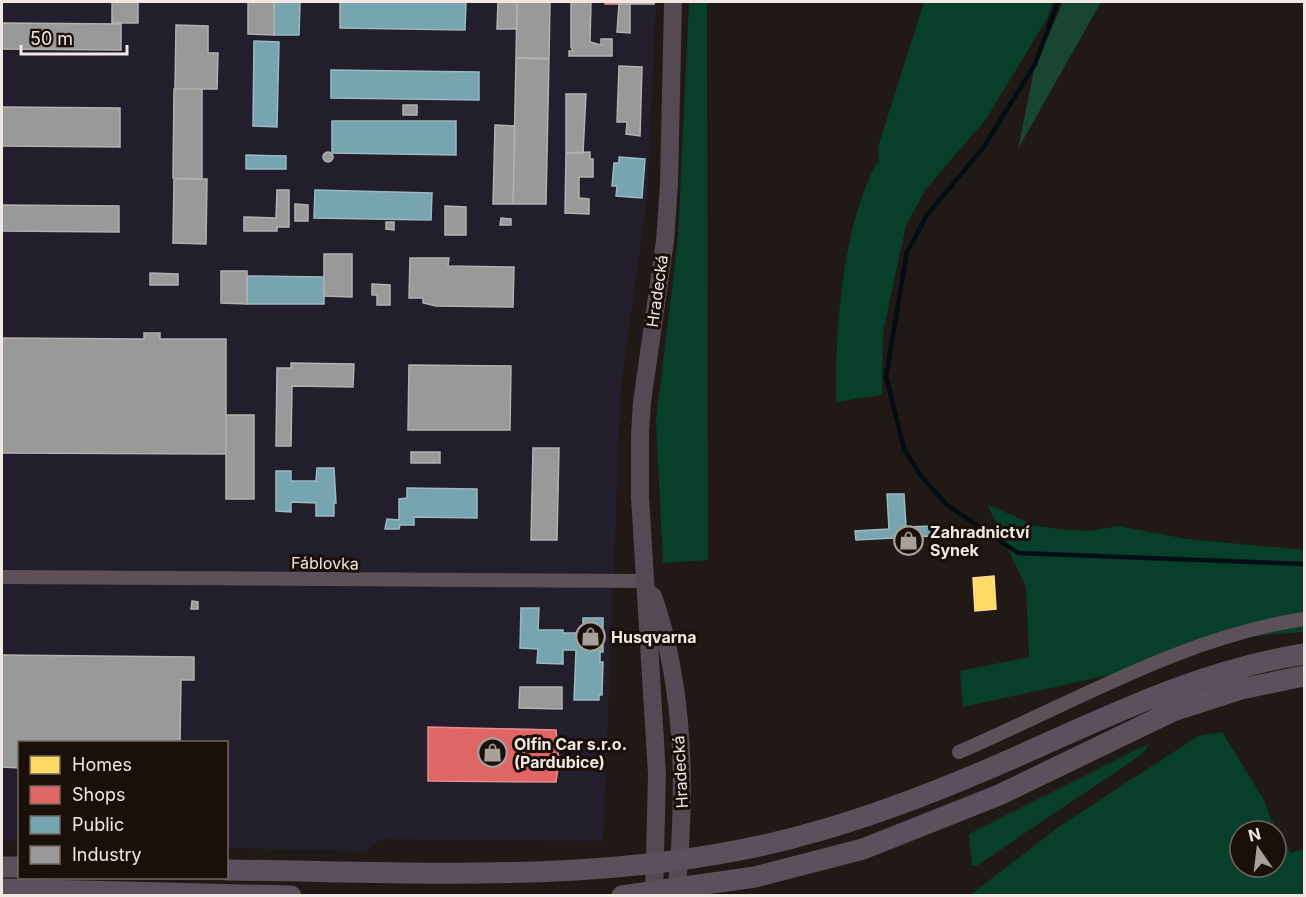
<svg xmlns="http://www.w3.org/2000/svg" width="1306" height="897" viewBox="0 0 1306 897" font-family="Inter,sans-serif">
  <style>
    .industrial { fill: #231e2c }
    .green { fill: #083f2a; fill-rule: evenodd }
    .forest { fill: #194632 }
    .homes { fill: #ffd966; stroke: #fbde8c; stroke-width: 1.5 }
    .shops { fill: #e06666; stroke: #e58d8c; stroke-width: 1.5 }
    .public { fill: #76a5af; stroke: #9bb9bf; stroke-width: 1.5 }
    .industry { fill: #999; stroke: #b3b1af; stroke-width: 1.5 }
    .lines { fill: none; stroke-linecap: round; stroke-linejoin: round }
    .stream { stroke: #030d12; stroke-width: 4.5 }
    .minor { stroke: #5c5158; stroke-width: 14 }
    .secondary { stroke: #564954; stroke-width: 18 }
    .primary { stroke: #5e4f5c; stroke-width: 21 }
    .labels { text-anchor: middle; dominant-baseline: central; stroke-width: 6; stroke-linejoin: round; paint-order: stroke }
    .street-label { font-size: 16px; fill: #f1e8e3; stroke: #1b0f09 }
    .poi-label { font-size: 16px; font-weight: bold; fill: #f1e8e3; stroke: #1b0f09; text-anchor: start }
  </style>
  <rect width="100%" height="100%" fill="#201916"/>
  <path class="industrial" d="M2,2H656L647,199L621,387L603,841L380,839L366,852L227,848L226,742H20L19,841L2,840Z"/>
  <path class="green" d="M689,2H707L708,560L663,563L656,421L678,238Z
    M924,2H1053L1047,19L986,119L926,189L906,225L883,333L882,395L836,402C835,329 842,229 876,164H879L878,147Z
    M987,504L1036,526L1059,529L1089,531L1118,526L1187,539L1304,550V632L1252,636L1141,668L963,707L960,671L1029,657L1026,587Z
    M1222,732L1264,800L1271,819L1291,853L1304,849V895H970L1060,826L1198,736ZM1240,831H1276V867H1240Z
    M1150,743L1143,753L1129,763L978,865L972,866L969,834Z"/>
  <path class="forest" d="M1063,2H1101L1018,149L1034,70Z"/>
  <path class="homes" d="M994,576L996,609L975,611L973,578Z"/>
  <path class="shops" d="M605,2H630V4H605Z
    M428,727L556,730L559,761L556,782L428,781Z"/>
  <path class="public" d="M274,2H300L299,35H274Z
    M340,2H466L465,30L340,28Z
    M254,41L279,42L277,127L253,126Z
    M331,70L479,72V100L331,98Z
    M332,121H456V155L332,153Z
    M246,155L286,156V169H246Z
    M619,157L645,159L642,198L616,196L617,186H612L614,163H619Z
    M315,190L432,193L431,220L314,218Z
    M247,276L324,277V304H247Z
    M317,468H334L336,503H334V516H316V503L291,502V512L276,511V471H291V481H316Z
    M407,488L477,489V518L414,517V525H400L399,529H385L387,519L399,520V499L407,498Z
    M887,494H904L906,527L932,526V536L856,540L855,531L889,529Z
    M521,608H539L538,630H563V633H583V618H603V652H600V662H603L602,695H599V700H574L576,650H563V664L537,663L538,649L520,648Z"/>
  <path class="industry" d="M112,2H138V23H112Z
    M248,2H274V35L248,34Z
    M498,2H517V29H497Z
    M517,2H550L549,59L516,58Z
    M571,2H591L590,42L601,45V39H612V56H569V51H573L571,47Z
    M631,2H654V4H631Z
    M619,4H630V33L617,32Z
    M2,23L121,24V50L2,49Z
    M176,25L208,26V53H218L217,89H175Z
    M516,58H549L546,204H513Z
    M619,66L642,67L640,136L626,134L627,122H617Z
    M174,89H202V179L173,178Z
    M566,94H586L583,153H566Z
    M403,105H417V115H403Z
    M2,107L120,108V147L2,146Z
    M495,125L515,126L513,204H493Z
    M590,152V159H593V177H579V198L589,199V214L565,213L566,153Z
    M323 157a5 5 0 1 1 10 0a5 5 0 1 1-10 0Z
    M174,179H207L206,244L173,243Z
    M277,190H289V227H277V231H244V217L276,218Z
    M295,204L308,205V221H295Z
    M2,205L119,206V232L2,231Z
    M445,206L466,207V235H445Z
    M501,218L511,219V225H500Z
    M386,222H394V230L386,229Z
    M324,254H352V297L324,296Z
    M410,258H449L448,266L514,267L513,307L436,306L423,303V298H409Z
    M221,271H247V304L221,303Z
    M150,273L178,274V285H150Z
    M372,284L390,285V305H377V295H372Z
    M144,333H160V339H226V454L2,453V338L144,339Z
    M291,363L354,364L353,387L292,386L291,446H276L277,368H291Z
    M409,365L511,366L510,430H408Z
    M226,415H254V499H226Z
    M533,448H559L557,540H531Z
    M411,452H440V463H411Z
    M192,601L198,602V609H191Z
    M2,655L194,657V680H181L180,742H20V768L2,767Z
    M520,687H562V709L519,708Z"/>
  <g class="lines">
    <path class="stream" d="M1058,2L1035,64L983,148L927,215L907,252L886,376L904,449L921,476L947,505L1018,553L1304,564"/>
    <path class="minor" d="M2,577L647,581
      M959,752C1071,704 1183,637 1304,619"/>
    <path class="secondary" d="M653,596C686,691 686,797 676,896
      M654,896L657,774L640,497V434L642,402L665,241L669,184L673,2"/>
    <path class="primary" d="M2,867H20
      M226,870C424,872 630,887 822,830C888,811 953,785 1016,757C1111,715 1201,670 1304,654
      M2,889L291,896
      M622,896L755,877L863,849L999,795L1173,711L1241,689L1304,676"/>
  </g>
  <defs>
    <symbol id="shop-ring" viewBox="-11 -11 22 22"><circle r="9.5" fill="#1b0f09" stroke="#a8a09b" stroke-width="1.5"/><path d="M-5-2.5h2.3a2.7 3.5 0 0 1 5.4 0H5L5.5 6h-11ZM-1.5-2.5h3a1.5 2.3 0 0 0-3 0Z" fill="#a8a09b"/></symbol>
  </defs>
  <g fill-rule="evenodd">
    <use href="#shop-ring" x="892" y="524" width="33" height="33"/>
    <use href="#shop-ring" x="574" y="620" width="33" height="33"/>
    <use href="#shop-ring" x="476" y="736" width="33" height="33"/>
  </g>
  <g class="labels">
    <g class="street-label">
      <text transform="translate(657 291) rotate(-82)">Hradecká</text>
      <text transform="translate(325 563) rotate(1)">Fáblovka</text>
      <text transform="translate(680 772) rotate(-93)">Hradecká</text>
    </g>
    <g class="poi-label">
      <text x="930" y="532">Zahradnictví<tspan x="930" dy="18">Synek</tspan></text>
      <text x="611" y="637">Husqvarna</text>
      <text x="514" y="744">Olfin Car s.r.o.<tspan x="514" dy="18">(Pardubice)</tspan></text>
    </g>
  </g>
  <rect width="1306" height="897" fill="none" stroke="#f1e8e3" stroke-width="6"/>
  <rect x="18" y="741" width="210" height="138" fill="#1b0f09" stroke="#716660" stroke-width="1.5"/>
  <rect x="30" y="756" width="30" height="18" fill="#ffd966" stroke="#716660" stroke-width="1.5"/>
  <text x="72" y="771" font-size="18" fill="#f1e8e3">Homes</text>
  <rect x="30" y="786" width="30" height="18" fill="#e06666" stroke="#716660" stroke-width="1.5"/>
  <text x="72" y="801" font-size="18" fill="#f1e8e3">Shops</text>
  <rect x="30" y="816" width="30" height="18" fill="#76a5af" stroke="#716660" stroke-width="1.5"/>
  <text x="72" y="831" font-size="18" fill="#f1e8e3">Public</text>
  <rect x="30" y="846" width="30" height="18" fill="#999999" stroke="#716660" stroke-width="1.5"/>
  <text x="72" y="861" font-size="18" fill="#f1e8e3">Industry</text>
  <g transform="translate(1258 849) rotate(346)"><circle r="28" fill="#1b0f09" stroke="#716660" stroke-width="1.5"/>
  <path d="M0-4.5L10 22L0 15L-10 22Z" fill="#a8a09b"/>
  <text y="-9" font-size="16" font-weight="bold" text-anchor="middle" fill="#f1e8e3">N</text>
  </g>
  <path d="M21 45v9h106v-9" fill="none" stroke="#f1e8e3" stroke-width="3"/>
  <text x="30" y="45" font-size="18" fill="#f1e8e3" stroke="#1b0f09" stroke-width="4.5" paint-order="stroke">50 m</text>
</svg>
